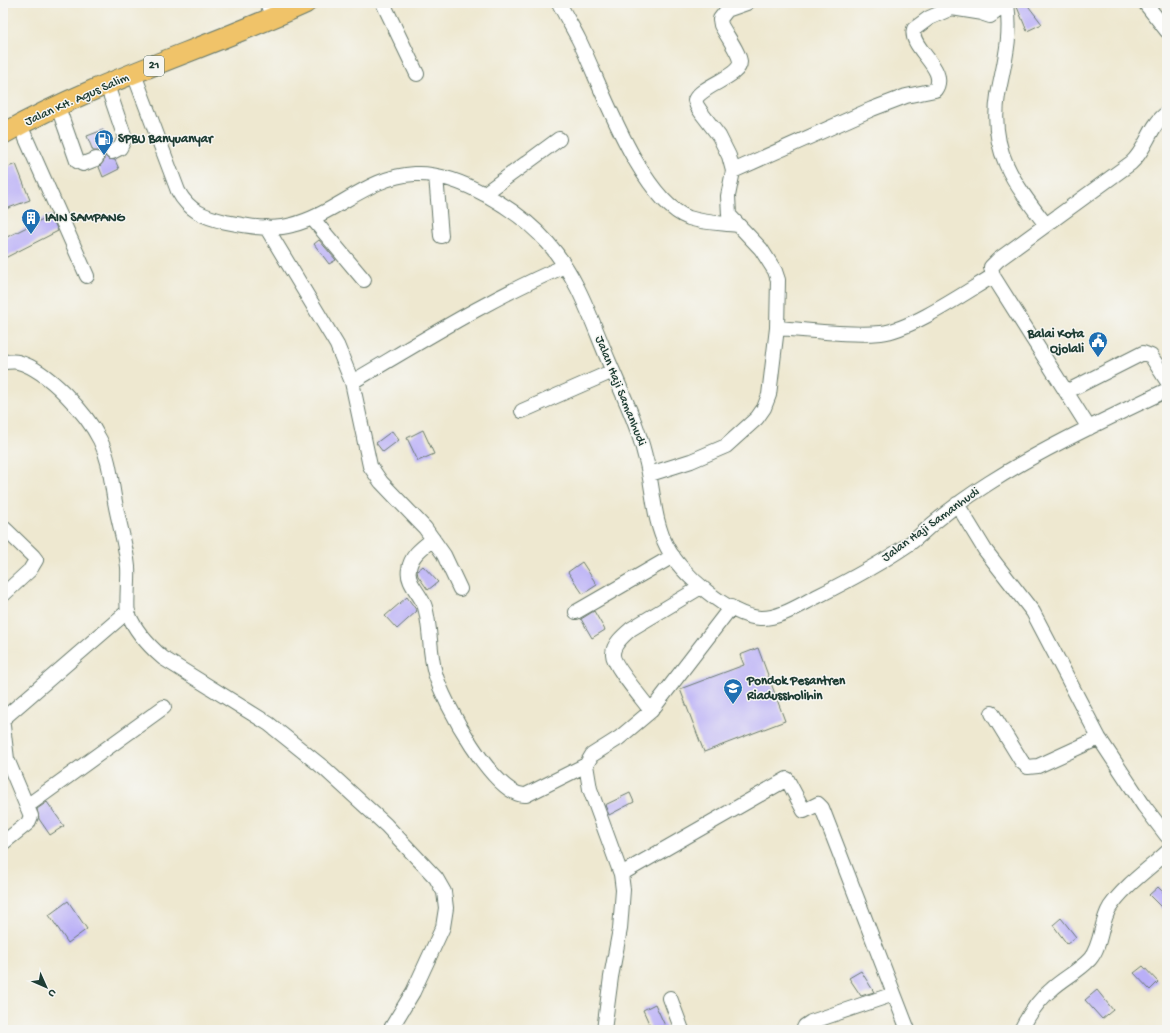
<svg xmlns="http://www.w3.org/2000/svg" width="1170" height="1033" viewBox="0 0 1170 1033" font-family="'Gochi Hand',sans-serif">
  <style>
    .building { fill: #b9aff7 }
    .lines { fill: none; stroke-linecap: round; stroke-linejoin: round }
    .minor-casing { stroke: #67796b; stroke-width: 16 }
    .highway-casing { stroke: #67796b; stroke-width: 22 }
    .minor { stroke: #fff; stroke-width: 14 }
    .highway { stroke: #f0c369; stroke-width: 20 }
    .labels { text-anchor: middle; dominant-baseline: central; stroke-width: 3; stroke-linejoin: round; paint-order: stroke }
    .shield { fill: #f6f6f2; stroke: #60746d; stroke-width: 1 }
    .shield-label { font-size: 12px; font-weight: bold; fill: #1f3d34 }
    .street-label { font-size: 13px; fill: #1f3d34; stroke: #f6f6f2 }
    .poi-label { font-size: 13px; font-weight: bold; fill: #1f3d34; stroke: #f6f6f2; text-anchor: start }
  </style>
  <rect width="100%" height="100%" fill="#f6f6f2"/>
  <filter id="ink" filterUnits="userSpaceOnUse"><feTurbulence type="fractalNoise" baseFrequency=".025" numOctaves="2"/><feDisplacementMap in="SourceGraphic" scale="8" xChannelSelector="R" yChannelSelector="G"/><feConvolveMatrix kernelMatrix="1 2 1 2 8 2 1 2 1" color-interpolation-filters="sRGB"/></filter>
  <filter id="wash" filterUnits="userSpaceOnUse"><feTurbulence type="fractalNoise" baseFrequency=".012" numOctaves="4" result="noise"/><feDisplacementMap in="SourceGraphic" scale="16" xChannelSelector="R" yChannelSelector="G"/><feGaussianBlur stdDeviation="0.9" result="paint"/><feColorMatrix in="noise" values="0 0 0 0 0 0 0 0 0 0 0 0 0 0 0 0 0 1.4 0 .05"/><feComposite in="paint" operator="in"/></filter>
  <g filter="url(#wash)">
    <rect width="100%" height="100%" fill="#eee8d0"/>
    <g id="blocks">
      <path class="building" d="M1024,3H1026L1042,24L1027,31L1017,7Z
        M103,130L109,144L105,148L104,155L108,159L115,160L119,169L103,177L99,167L104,161V156L98,151H93L87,136Z
        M16,164L30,200L3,210V169Z
        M51,215L58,231L3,259V239Z
        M319,240L336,260L329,264L314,244Z
        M423,430L434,454L418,461L407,438Z
        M392,431L399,440L383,452L376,443Z
        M582,562L597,585L583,594L568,572Z
        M423,566L438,582L428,590L418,576L417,571Z
        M407,597L417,611L397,629L385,616Z
        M594,611L605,630L592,638L581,619Z
        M758,648L785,721L704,752L680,689L744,665L740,655Z
        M630,793L634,802L609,815L605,805Z
        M47,802L64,826L50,835L39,819L37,809Z
        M1158,887L1167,896V913L1149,895Z
        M68,901L87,929L68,943L49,915Z
        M1061,918L1076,937L1067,944L1053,925Z
        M1143,966L1158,982L1150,990L1134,973Z
        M861,971L874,992L861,996L849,978Z
        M1097,990L1113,1010L1102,1019L1085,1000Z
        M655,1004L667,1030H652L643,1010Z"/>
    </g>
  </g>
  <g filter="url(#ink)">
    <use href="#blocks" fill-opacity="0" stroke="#67796b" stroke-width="1"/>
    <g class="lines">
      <defs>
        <path id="minor" d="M267,3L273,18
          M383,3L417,74
          M559,3C565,15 573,28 579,40C601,85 640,200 689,218C704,223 721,223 737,225
          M1145,3L1167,31
          M1007,4C1012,38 1004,63 998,95C989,151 1014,183 1046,225
          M979,5L984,14L990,16L1008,3
          M134,74L178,191C189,211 204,217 226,222C246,226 272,231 292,225C336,214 368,176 415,174C459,172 520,211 548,243C578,277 592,322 609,362C622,393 637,423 645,456C654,486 652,518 667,547C680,573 729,616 760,618C779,619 800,605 816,597C848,581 880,564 909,544C918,538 926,529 935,522C952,508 970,495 989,483C1045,447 1107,419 1167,390
          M107,85L125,138L120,148L112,152
          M58,107L77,161L83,164L96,159
          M20,125L87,276
          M733,171L872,109L906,96L935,90C950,69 908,48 914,29L929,18L952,8L983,13
          M436,176L441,236
          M484,194L559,139
          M312,218L364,280
          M266,227L337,345L352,382L370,466L381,482L425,528L444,555L460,589
          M777,328C809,330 849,336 881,333C911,330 966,292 993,276
          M3,362C8,362 14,361 18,362C48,370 87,414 100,440C110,460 111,481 115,502C119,524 126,545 128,567C129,577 126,606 128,613C135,631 148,645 163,658L269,724L325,769L386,825L436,878L444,892L446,908L443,927L413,992L390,1030
          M352,382C422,341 490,298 565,266
          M1066,392L1143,353L1151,356L1167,381
          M522,411L613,371
          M1089,428L993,276L991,267L998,260L1131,163C1147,149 1149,126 1167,113
          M650,474L691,461L726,446L757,418L764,408L769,395L777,328L778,280L775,271L761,249L729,215L728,196L733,171L729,156L719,136L703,115L697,106L695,100C702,85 740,77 740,62C740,54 725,33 721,25L720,19L727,10L747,3
          M957,504L985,550L1033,612L1099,738L1144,806L1167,836
          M3,527L33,556L36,560L30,570L3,595
          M433,539C423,547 411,555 409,569C406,583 421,594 425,607C431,628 429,652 435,673C442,700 495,798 526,795L586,765
          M576,612L673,556
          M651,711C644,701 612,664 613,654C613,644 624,635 631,629L701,587
          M992,713L1022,762L1028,767L1038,766L1099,738
          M3,719L128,611
          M3,726L7,759L31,816L28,823L3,843
          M27,806L164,707
          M621,874L787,779L804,811L818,804L822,808L908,1030
          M670,998L682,1030
          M604,1030L611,977L620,929L623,890L621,874L590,789L586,765L592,755L619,738L651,711L731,607
          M803,1030L805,1026L811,1022L894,994
          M1021,1030C1029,1014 1038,1000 1052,989C1064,978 1079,971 1090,959C1102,945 1100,923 1110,907C1124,886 1148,870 1167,852"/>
        <path id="highway" d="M3,134C99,80 206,49 306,3"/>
      </defs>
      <use href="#minor" class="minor-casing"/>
      <use href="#highway" class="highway-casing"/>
      <use href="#minor" class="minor"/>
      <use href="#highway" class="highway"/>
    </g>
  </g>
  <defs>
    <symbol id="fuel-pin" viewBox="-11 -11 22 30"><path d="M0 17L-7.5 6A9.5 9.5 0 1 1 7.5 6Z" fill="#1f6fb2" stroke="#f6f6f2"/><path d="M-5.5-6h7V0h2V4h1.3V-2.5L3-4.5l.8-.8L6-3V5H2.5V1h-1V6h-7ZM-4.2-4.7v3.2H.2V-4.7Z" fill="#fff"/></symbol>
    <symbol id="building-pin" viewBox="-11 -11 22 30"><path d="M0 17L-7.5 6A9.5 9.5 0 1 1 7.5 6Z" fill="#1f6fb2" stroke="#f6f6f2"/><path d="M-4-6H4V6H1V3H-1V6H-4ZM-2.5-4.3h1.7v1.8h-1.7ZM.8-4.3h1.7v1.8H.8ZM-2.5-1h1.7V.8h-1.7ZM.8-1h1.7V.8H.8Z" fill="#fff"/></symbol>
    <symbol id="civic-pin" viewBox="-11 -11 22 30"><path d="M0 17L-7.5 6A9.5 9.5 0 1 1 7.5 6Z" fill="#1f6fb2" stroke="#f6f6f2"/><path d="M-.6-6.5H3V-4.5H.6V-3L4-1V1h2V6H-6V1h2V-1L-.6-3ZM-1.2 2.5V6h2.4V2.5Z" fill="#fff"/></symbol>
    <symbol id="school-pin" viewBox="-11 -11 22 30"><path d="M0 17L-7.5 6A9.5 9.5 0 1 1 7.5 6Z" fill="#1f6fb2" stroke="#f6f6f2"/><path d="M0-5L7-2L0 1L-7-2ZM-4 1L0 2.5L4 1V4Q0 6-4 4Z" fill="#fff"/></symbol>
  </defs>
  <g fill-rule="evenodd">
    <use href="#fuel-pin" x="93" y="128" width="22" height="30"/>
    <use href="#building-pin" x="20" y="207" width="22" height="30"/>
    <use href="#civic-pin" x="1087" y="330" width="22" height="30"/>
    <use href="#school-pin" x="722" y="677" width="22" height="30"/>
  </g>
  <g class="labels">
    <rect class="shield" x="144" y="56" width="20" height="20" rx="3"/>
    <g class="shield-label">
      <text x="154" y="66">21</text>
    </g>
    <g class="street-label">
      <text transform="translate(77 100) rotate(-24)">Jalan KH. Agus Salim</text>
      <text transform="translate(620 391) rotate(68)">Jalan Haji Samanhudi</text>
      <text transform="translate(931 525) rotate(-36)">Jalan Haji Samanhudi</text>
    </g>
    <g class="poi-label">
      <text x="118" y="139">SPBU Banyuanyar</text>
      <text x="45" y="218">IAIN SAMPANG</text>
      <text x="1084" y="334" text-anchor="end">Balai Kota<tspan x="1084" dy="15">Ojolali</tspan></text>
      <text x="747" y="681">Pondok Pesantren<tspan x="747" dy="15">Riadussholihin</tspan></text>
    </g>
  </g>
  <rect width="1170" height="1033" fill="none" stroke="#f6f6f2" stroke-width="16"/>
  <g transform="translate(46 987) rotate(135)" stroke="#f6f6f2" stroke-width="3" paint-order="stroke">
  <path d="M0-3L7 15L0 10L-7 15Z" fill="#1f3d34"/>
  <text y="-6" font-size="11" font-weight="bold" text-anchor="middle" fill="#1f3d34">U</text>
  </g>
</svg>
